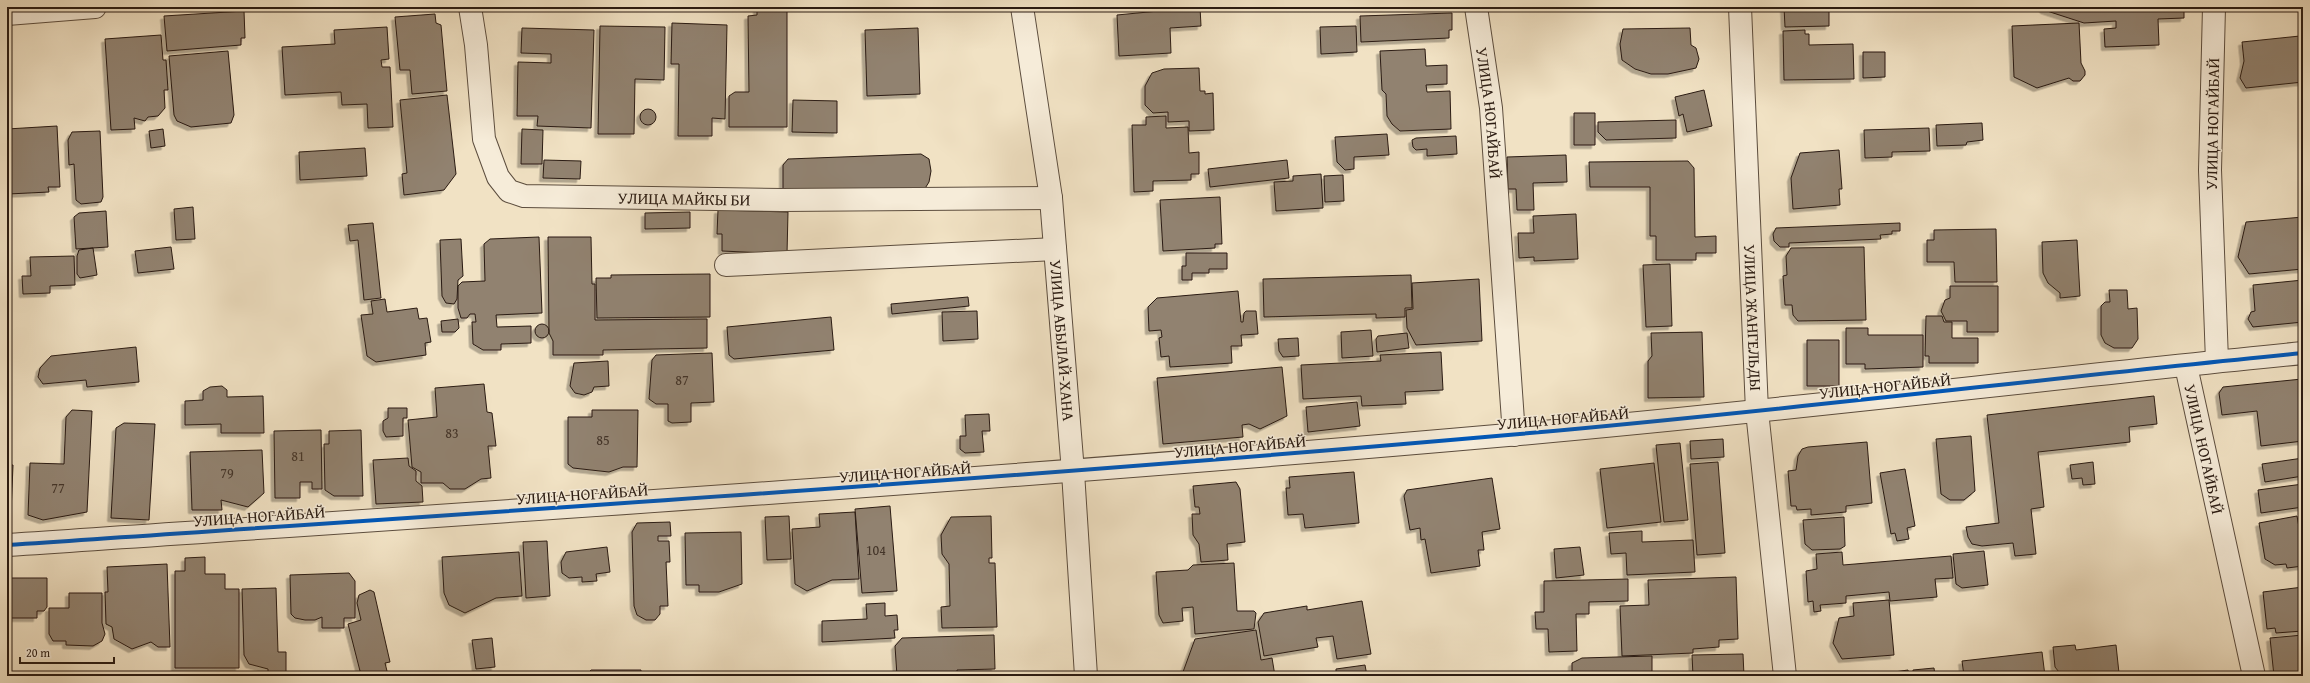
<svg xmlns="http://www.w3.org/2000/svg" width="2310" height="683" viewBox="0 0 2310 683" font-family="'Gentium Book Plus',serif">
  <style>
    .building { fill: #91826f; stroke: #2a1b12; filter: url(#shadow) }
    .lines { fill: none; stroke-linecap: round; stroke-linejoin: round }
    .street-casing { stroke: #5c4d3e; stroke-width: 24 }
    .street { stroke: #f6ecd9; stroke-width: 22 }
    .cycleway-casing { stroke: #f6ecd9; stroke-width: 6 }
    .cycleway { stroke: #0057b8; stroke-width: 4 }
    .labels { text-anchor: middle; dominant-baseline: central; stroke-width: 3; stroke-linejoin: round; paint-order: stroke }
    .number-label { font-size: 14px; fill: #443529 }
    .street-label { font-size: 16px; fill: #2a1b12; stroke: #f6ecd9 }
  </style>
  <defs>
    <filter id="shadow"><feDropShadow dx="-3.5" dy="3.5" stdDeviation="0" flood-color="#0004"/></filter>
  </defs>
  <rect width="100%" height="100%" fill="#f1e2c4"/>
  <filter id="stains"><feTurbulence type="fractalNoise" baseFrequency=".005" numOctaves="4"/><feColorMatrix values="0 0 0 0 .2 0 0 0 0 .09 0 0 0 0 .02 0 0 0 .5 -.17"/></filter>
  <radialGradient id="worn" r=".72"><stop offset=".6" stop-color="#630" stop-opacity="0"/><stop offset="1" stop-color="#630" stop-opacity=".3"/></radialGradient>
  <path class="building" d="M757,7H787V127H729V96L735,92H749L748,16L757,15Z
    M1200,7L1201,26L1170,28L1171,53L1119,56L1117,15Z
    M1631,7H1674L1633,8Z
    M1784,7H1829V26L1785,27Z
    M2042,7H2184V18L2158,19L2159,45L2105,47L2104,29L2116,28V21L2084,23L2044,10Z
    M244,11L245,38H241V45L167,51L164,16Z
    M1452,13V30H1449V38L1361,42L1360,16Z
    M435,14L436,23L441,25L447,91L412,94L410,70H400L395,17Z
    M672,23L727,25L725,119L712,118V136H678L679,64H671Z
    M2079,23L2081,63L2085,71V75L2080,81H2073L2069,78L2037,88L2014,77L2012,26Z
    M600,26L665,27L664,80L635,79L634,134H598Z
    M1356,26L1357,52L1321,54L1320,27Z
    M387,27L389,59L381,60L382,67H390L393,127L368,128L367,104L342,105L341,92L285,95L282,47L335,44L334,30Z
    M522,28L594,30L591,128L537,126L538,116H517L518,62L551,63V54L521,53Z
    M918,28L920,94L867,96L865,30Z
    M1690,28L1691,45L1696,48L1699,59L1696,68L1668,74H1651L1635,69L1622,60L1620,44L1623,29Z
    M1805,30V34H1809V45L1853,44L1854,79L1784,80L1783,31Z
    M161,35L163,60H166L168,90H164L165,108L158,116L148,117L145,121L134,118L135,129L111,130L105,39Z
    M2300,36L2301,46H2303V82L2246,88L2240,78L2244,61L2242,42Z
    M1425,49L1426,66L1447,65V84L1426,85L1427,92L1450,91L1451,129L1400,131L1392,124L1387,116L1386,94L1382,90L1380,51Z
    M228,51L234,115L231,123L191,127L177,121L174,115L169,56Z
    M1863,52H1885V77L1863,78Z
    M1199,68L1200,91H1205V94L1213,93L1214,130L1189,131V121L1168,122V112L1153,113L1145,105V86L1152,73L1164,69Z
    M1704,90L1712,126L1687,132L1683,114L1679,116L1675,97Z
    M447,95L456,174L444,190L404,195L402,174L407,173L400,100Z
    M793,100L837,101V133L792,132Z
    M640 117a8 8 0 1 1 16 0a8 8 0 1 1-16 0Z
    M1574,113H1595V145H1574Z
    M1166,116V128L1188,127L1189,153L1199,152V174H1191V180L1153,181V191L1134,192L1132,125H1146V117Z
    M1676,120V138L1606,140L1598,132V122Z
    M1982,123L1983,140L1967,142L1966,145L1937,146L1936,125Z
    M57,126L60,187H48L49,192L8,194L7,129Z
    M1929,128L1930,151L1892,152V157L1865,158L1864,130Z
    M163,129L165,146L151,148L149,131Z
    M522,129L543,130L542,164H521Z
    M100,131L103,197L101,202L81,204L76,200L74,164L69,165L68,140L72,132Z
    M1387,134L1389,155L1354,157V169L1345,170L1337,162L1335,137Z
    M1456,136L1457,154L1427,156V149L1416,150L1413,147L1412,140L1416,138Z
    M365,148L367,176L300,180L299,152Z
    M1839,150L1842,189H1839L1840,205L1793,209L1791,178L1800,153Z
    M921,154L929,159L931,171L929,182L924,190L783,191V165L788,159Z
    M1566,155L1567,182L1533,183L1534,210H1517L1516,189H1508L1507,157Z
    M544,160L581,161L580,179L543,178Z
    M1287,160L1289,178L1210,187L1208,169Z
    M1688,161L1694,168L1695,237L1716,236V253H1696V260H1656V236H1650V187H1590L1589,162Z
    M1321,174L1323,208L1276,211L1274,182L1293,181V176Z
    M1343,175L1344,201L1325,202L1324,176Z
    M1220,197L1222,244H1215V248L1163,251L1160,200Z
    M193,207L195,239L176,240L174,209Z
    M718,210L788,212L787,254L722,251V234H717Z
    M106,211L108,247L76,249L74,217L79,213Z
    M690,212V228L645,229V213Z
    M1576,214L1578,259L1534,261V257L1519,258L1518,233H1534L1533,216Z
    M2303,217V269L2249,274L2238,257L2246,222Z
    M373,223L381,298L364,300L358,240L350,241L348,225Z
    M1900,223V231H1892V234L1880,235L1881,239L1789,243V247H1780L1774,241L1773,234L1776,228Z
    M1996,229L1997,282H1955L1954,262H1927V240H1934V230Z
    M539,237L542,313L496,315L497,327L531,326V343L501,344V350H483L473,344L472,322H476L475,314H470L467,318H461L458,308V286L462,282L485,281L484,244L490,239Z
    M548,237H591L592,284H595V320L707,319V348L603,350V355H553V341L549,333Z
    M461,239L463,276L458,280L457,299L454,304L446,303L442,296L440,240Z
    M2077,240L2080,296L2060,298V293L2048,283L2043,273L2042,242Z
    M171,247L174,269L138,273L135,251Z
    M1864,247L1866,320L1798,321L1793,315L1792,305H1785L1783,276L1787,275L1786,256L1791,248Z
    M93,248L97,275L80,278L77,274V256L79,250Z
    M1186,253H1227V269H1209V273H1192V280H1182V266H1186Z
    M74,256L75,285L50,286V293L23,294L22,276H31L30,257Z
    M1670,264L1672,326L1646,327L1643,265Z
    M710,274V317L597,318L596,278H611V275Z
    M1411,275L1412,308H1405V317L1376,318V314L1264,317L1263,279Z
    M1479,279L1482,341L1416,345L1407,328L1406,310L1413,309L1412,283Z
    M2303,280V322L2253,327L2248,319L2251,312L2255,311L2253,285Z
    M1950,286H1998V332H1967V321H1946L1941,311L1945,300L1950,298Z
    M2109,290H2127L2128,309L2137,308L2138,339L2132,348H2114L2105,343L2101,335V306L2105,302H2110Z
    M1238,291L1241,322H1243L1244,313L1246,311H1256L1258,334L1241,335L1242,346H1231L1232,363L1170,367L1169,356L1161,357L1159,338L1162,337L1161,330L1149,331L1148,307L1157,298Z
    M968,297L969,306L892,314L891,304Z
    M385,299L387,312L417,308L419,319L427,318L431,342L425,343L426,355L376,362L367,356L361,315L373,314L371,301Z
    M977,311L978,339L943,341L942,312Z
    M1926,316H1942L1944,322H1952V338H1978V363H1929V356H1925Z
    M831,317L834,350L734,359L729,355L727,327Z
    M458,319L459,328L455,332H442L441,321Z
    M535 331a7 7 0 1 1 14 0a7 7 0 1 1-14 0Z
    M1846,328H1868V335H1923V367L1865,369V364H1846Z
    M1371,330L1373,356L1342,358L1341,332Z
    M1702,332L1704,397L1648,398V361L1652,356L1651,333Z
    M1407,333L1409,348L1377,352L1376,339L1378,336Z
    M1298,338L1299,356L1283,357L1279,351L1278,339Z
    M1807,340H1839V386H1807Z
    M136,347L139,382L87,387L86,380L43,384L38,377L40,368L51,356Z
    M1441,352L1443,390L1405,392L1406,404L1362,406L1361,396L1303,399L1301,365L1381,361L1380,355Z
    M712,353L714,402L691,403V422L672,423L668,421V404H656L649,399L652,360L656,355Z
    M608,361L609,386L594,387L592,392L584,395L575,393L570,386L574,363Z
    M1282,367L1287,416L1260,429L1249,424L1242,425L1243,437L1163,444L1157,378Z
    M2302,379L2303,441L2261,446L2257,411L2222,415L2219,393L2223,387Z
    M484,384L487,412L492,413L496,446H488L491,478L481,479L465,489H450L443,483H421V472L412,467L408,420L437,417L435,388Z
    M222,386L227,390V397L263,396L264,433H221V424L185,425V401L203,400V391L210,387Z
    M2154,396L2157,424L2129,427L2130,442L2038,452L2044,507L2031,509L2036,554L2015,556L2013,543L1982,546L1972,544L1968,537L1966,527L1999,523L1987,415Z
    M1357,402L1360,426L1308,432L1306,407Z
    M388,408H407V418H403V436L386,437L383,431V421L388,418Z
    M72,410L92,411L87,512L43,520L28,515L30,463L64,464L66,417Z
    M592,410H638L637,467H623L609,472L573,468L568,464V417H592Z
    M989,414L990,431H982L984,452L965,453L960,449V436H966L965,415Z
    M124,423L155,424L149,520L111,518L116,428Z
    M321,430L322,489H312V482H300V498H275L274,431Z
    M361,430L363,496H334L325,490L324,444H329V431Z
    M1971,436L1975,491L1964,500H1950L1941,494L1936,439Z
    M1723,439L1724,457L1691,459L1690,441Z
    M1867,442L1872,503L1846,506V512L1811,515V509L1797,510L1796,506H1791L1788,471L1796,470L1798,456L1802,449L1808,447Z
    M1680,443L1688,520L1664,522L1656,445Z
    M262,450L264,493L248,507L221,500L222,510H192L190,452Z
    M408,458L409,466L416,471V481L422,486L423,502L376,504L373,460Z
    M2303,458V476L2265,482L2262,464Z
    M1718,462L1725,553L1697,555L1690,464Z
    M2093,462L2095,484L2083,485L2082,478L2072,479L2070,465Z
    M1654,463L1661,522L1607,528L1600,469Z
    M7,465H13L11,513H7Z
    M1905,469L1915,526L1907,528L1909,539L1897,541L1895,533L1891,534L1880,473Z
    M1354,472L1359,523L1305,528L1303,514L1288,515L1286,488H1290L1289,477Z
    M1492,478L1500,529L1482,532L1484,550H1478L1480,566L1431,573L1425,539L1421,540L1420,528L1410,530L1404,496L1407,490Z
    M1236,482L1240,489L1245,542L1227,544L1228,560L1201,562L1199,544L1193,535L1192,514H1200L1199,507H1195L1193,486Z
    M2303,484V507L2261,513L2258,490Z
    M890,506L897,591L862,593L855,509Z
    M855,512L859,579L832,580L807,591L795,584L792,529L820,527L819,514Z
    M789,516L791,559L767,560L765,517Z
    M991,516L992,558H989V563H995L997,627L942,628L941,607L950,606L949,564L942,554L941,535L951,517Z
    M2297,516L2303,550V566L2287,568L2286,564L2275,565L2265,559L2259,523Z
    M1844,517L1845,546L1840,549L1812,550L1805,544L1803,520Z
    M670,522L671,536H658V541H669L670,562H666L668,606H660V614L655,620H646L637,615L634,606L632,532L637,523Z
    M1642,531V542L1693,540L1695,572L1627,575L1626,553L1611,554L1609,533Z
    M741,532L742,584L719,592H699V585H686L685,533Z
    M547,541L550,596L526,598L523,542Z
    M607,547L610,572L596,574L597,581L582,582V577L569,578L562,573L561,562L566,552Z
    M1580,547L1584,575L1556,578L1554,549Z
    M1984,551L1988,585L1962,588L1956,584L1953,554Z
    M519,552L522,596L496,598L465,613L449,605L444,593L442,557Z
    M1842,552L1843,565L1951,556L1953,578L1935,579L1937,597L1890,601L1889,592L1846,596V603L1820,605L1821,611L1814,612L1813,601L1808,602L1806,571L1817,569L1816,554Z
    M205,557V574H225V589H239V668H175V571H185V558Z
    M1234,563L1237,611H1254L1256,613L1254,629L1195,634L1193,607L1182,608L1183,621L1163,623L1159,615L1156,572L1188,570L1193,565Z
    M167,564L170,647H158L151,642L132,649L114,639L112,627L106,624L105,592H108L107,567Z
    M349,573L355,581V618H344V628H322V617L315,620H305L295,618L291,614L290,575Z
    M1736,577L1738,639L1719,640V647L1693,649V653L1622,656L1620,606L1649,605L1648,580Z
    M9,578H47V607L44,611H37V618H7V579Z
    M1628,579V601L1589,602V614H1576L1577,651L1549,652L1548,629H1536L1535,612H1544V581Z
    M2303,587V631L2276,633L2275,628L2267,629L2263,592Z
    M276,588L278,652H286V676H268V669L249,664L244,655L242,589Z
    M370,590L374,592L390,662L385,663L388,675L384,676H367L360,671L348,624L361,620L357,603L359,595Z
    M69,593H102V623L105,634L102,641L93,646L66,645V641H53L49,634V608H69Z
    M1889,600L1894,655L1842,659L1833,643L1839,618L1854,616L1853,603Z
    M1362,601L1371,654L1337,659L1333,636L1316,638L1318,647L1264,656L1258,622L1264,613L1307,606V610Z
    M885,603V616L897,615L898,630H894L895,638L822,642V621L867,619L866,604Z
    M1256,630L1261,660L1272,658L1275,676H1185L1183,672L1195,639Z
    M994,635L995,669L957,670V676H897L895,646L902,638Z
    M2303,635V676H2274L2270,638Z
    M492,638L495,667L476,669L472,640Z
    M2075,645L2076,650L2116,645L2119,673L2115,674V676H2062L2055,667L2053,647Z
    M2042,652L2045,676H1964L1962,661Z
    M1743,654L1744,676H1693L1692,655Z
    M1652,656V676H1574L1572,671V663L1582,658Z
    M1365,665L1367,676H1330L1336,675V669Z
    M1934,668L1935,676H1913V670Z
    M591,670H641V676H585Z
    M1908,670L1909,676H1867Z"/>
  <g class="lines">
    <defs>
      <g id="street">
        <path id="s1" d="M470,7L476,45L484,139L498,177L509,191L524,196L782,200L1051,198"/>
        <path id="s2" d="M1022,7L1051,198L1073,472L1086,676"/>
        <path id="s3" d="M1476,7L1491,108L1514,435"/>
        <path id="s4" d="M1740,7L1757,411L1785,676"/>
        <path d="M2214,7L2210,170L2217,361"/>
        <path d="M7,14L95,7"/>
        <path d="M726,265L1055,249"/>
        <path id="s5" d="M2186,366L2254,676"/>
        <path d="M7,545C508,511 1008,479 1508,435C1774,412 2038,379 2303,353"/>
      </g>
    </defs>
    <use href="#street" class="street-casing"/>
    <use href="#street" class="street"/>
    <defs>
      <path id="cycleway" d="M7,545C508,511 1008,479 1508,435C1774,412 2038,379 2303,353"/>
    </defs>
    <use href="#cycleway" class="cycleway-casing"/>
    <use href="#cycleway" class="cycleway"/>
  </g>
  <g class="labels">
    <g class="number-label">
      <text x="682" y="380">87</text>
      <text x="452" y="433">83</text>
      <text x="603" y="440">85</text>
      <text x="298" y="456">81</text>
      <text x="227" y="473">79</text>
      <text x="58" y="488">77</text>
      <text x="876" y="550">104</text>
    </g>
    <g class="street-label">
      <text stroke="none"><textPath href="#s3" startOffset="107">УЛИЦА НОГАЙБАЙ</textPath></text>
      <text transform="translate(2212 124) rotate(-89)">УЛИЦА НОГАЙБАЙ</text>
      <text stroke="none"><textPath href="#s1" startOffset="367">УЛИЦА МАЙКЫ БИ</textPath></text>
      <text stroke="none"><textPath href="#s4" startOffset="311">УЛИЦА ЖАНГЕЛЬДЫ</textPath></text>
      <text stroke="none"><textPath href="#s2" startOffset="336">УЛИЦА АБЫЛАЙ-ХАНА</textPath></text>
      <text transform="translate(1885 386) rotate(-6)">УЛИЦА НОГАЙБАЙ</text>
      <text transform="translate(1563 418) rotate(-5)">УЛИЦА НОГАЙБАЙ</text>
      <text transform="translate(1240 446) rotate(-5)">УЛИЦА НОГАЙБАЙ</text>
      <text stroke="none"><textPath href="#s5" startOffset="85">УЛИЦА НОГАЙБАЙ</textPath></text>
      <text transform="translate(905 472) rotate(-4)">УЛИЦА НОГАЙБАЙ</text>
      <text transform="translate(582 494) rotate(-4)">УЛИЦА НОГАЙБАЙ</text>
      <text transform="translate(259 516) rotate(-4)">УЛИЦА НОГАЙБАЙ</text>
    </g>
  </g>
  <rect width="2310" height="683" fill="none" stroke="#f1e2c4" stroke-width="24"/>
  <rect x="8" y="8" width="2294" height="667" fill="none" stroke="#2a1b12" stroke-width="2"/>
  <rect x="12" y="12" width="2286" height="659" fill="none" stroke="#2a1b12"/>
  <path d="M20 657v6h94v-6" fill="none" stroke="#2a1b12" stroke-width="2"/>
  <text x="26" y="657" font-size="12" fill="#2a1b12" stroke="#f6ecd9" stroke-width="3" paint-order="stroke">20 m</text>
  <rect width="100%" height="100%" filter="url(#stains)"/>
  <rect width="100%" height="100%" fill="url(#worn)"/>
</svg>
